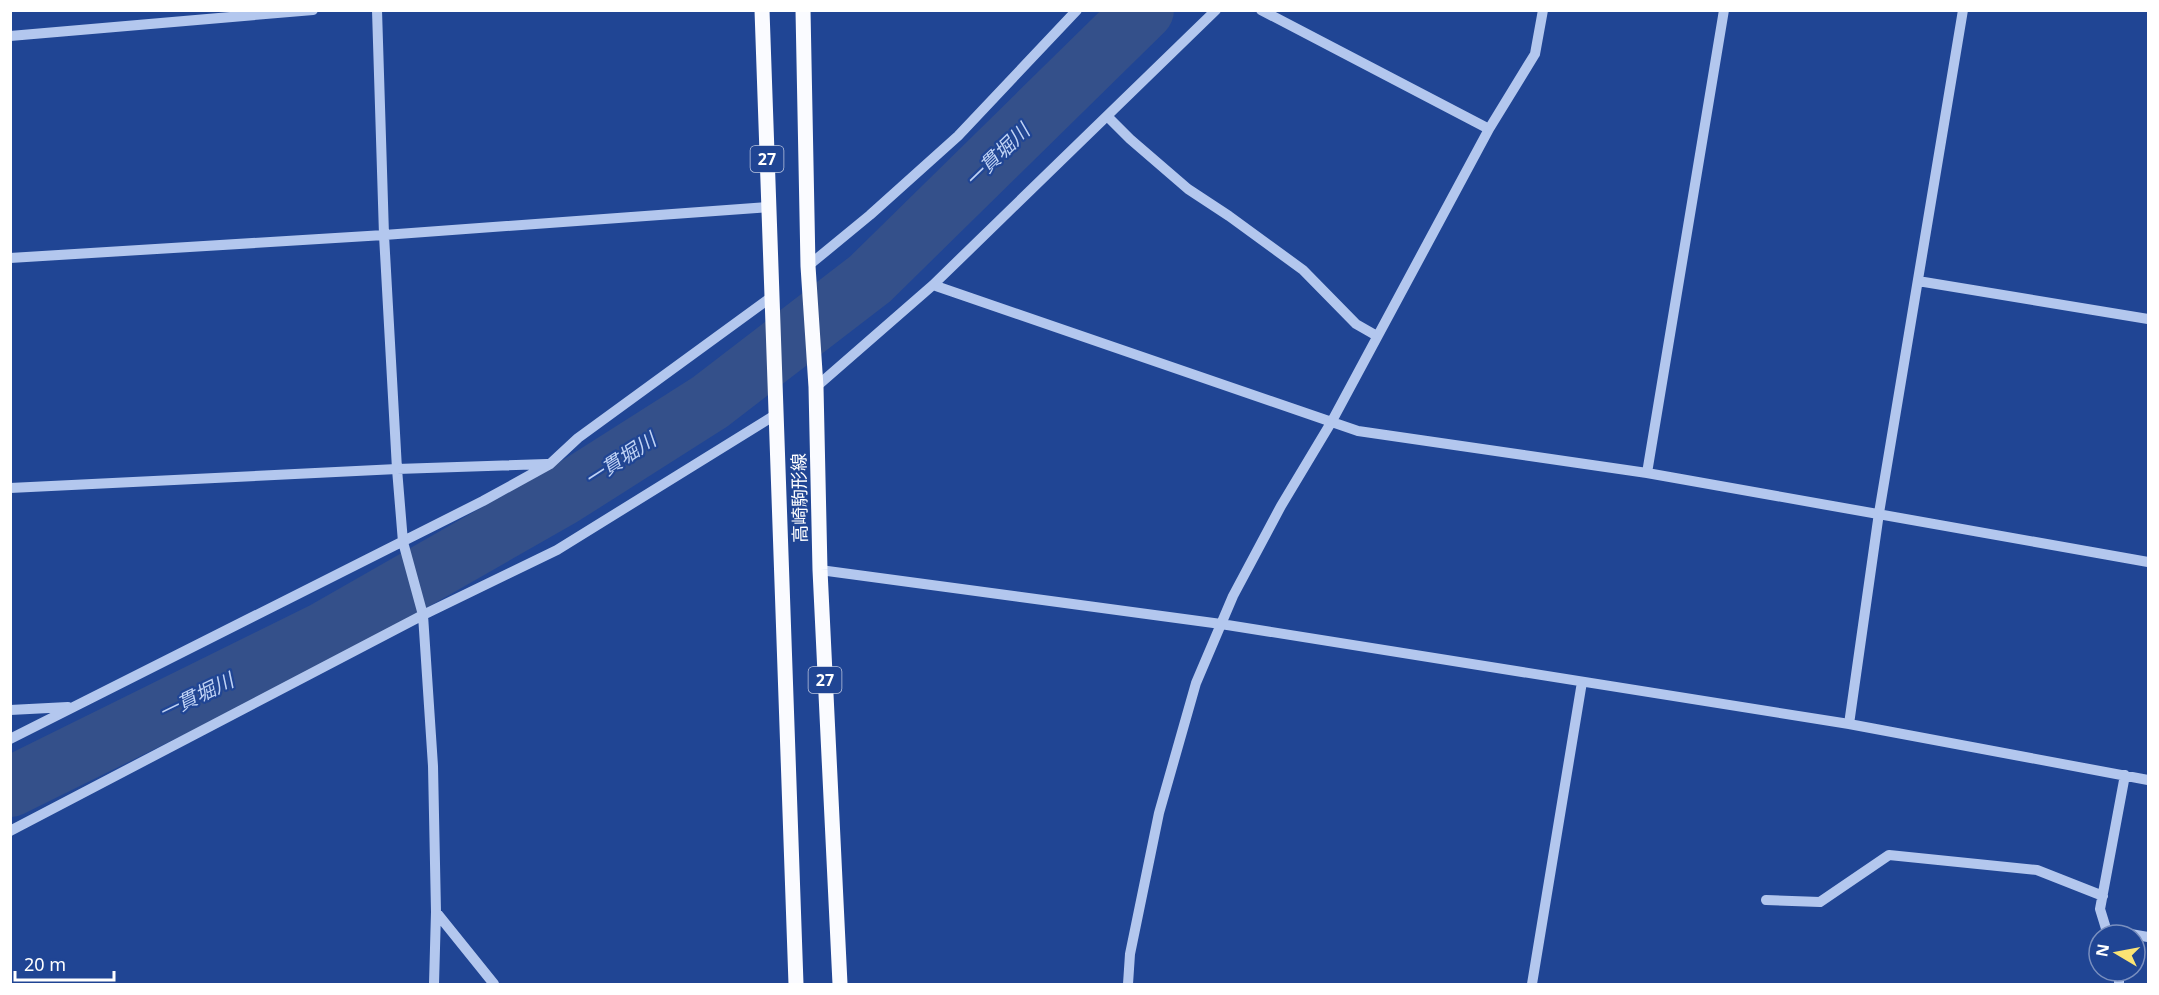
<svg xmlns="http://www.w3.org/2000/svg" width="2159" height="995" viewBox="0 0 2159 995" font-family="'Noto Sans','Noto Sans JP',sans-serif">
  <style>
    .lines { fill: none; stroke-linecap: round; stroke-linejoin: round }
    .river { stroke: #34508a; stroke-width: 60 }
    .minor { stroke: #b3c7ee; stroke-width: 10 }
    .major { stroke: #fafbff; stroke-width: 15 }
    .labels { text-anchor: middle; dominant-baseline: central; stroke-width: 4.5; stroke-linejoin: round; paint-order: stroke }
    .shield { fill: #204594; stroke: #bcc7df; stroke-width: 1.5 }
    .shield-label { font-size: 16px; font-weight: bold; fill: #fff }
    .street-label { font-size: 18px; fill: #fff; stroke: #204594 }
    .water-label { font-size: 20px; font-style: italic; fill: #bfd2f5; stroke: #204594 }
  </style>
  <rect width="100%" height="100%" fill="#204594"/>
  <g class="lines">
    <path class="river" d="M10,787L322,633L562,496L710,402L870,279L1144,10"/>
    <path class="minor" d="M377,10L384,235L397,469L403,542L423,615L433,766L436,912L434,984
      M1261,10L1489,129
      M10,36L313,10
      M1107,116L1130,139L1188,189L1229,216L1303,270L1356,324L1377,336
      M10,258L384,235L769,207
      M808,266L870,215L958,136L1077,10
      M1918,281L2148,319
      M933,285L1358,431L1647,473L2148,562
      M816,387L933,285L1216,10
      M1647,473L1724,10
      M10,488L397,469L547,464
      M820,570L1221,624L1849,724L2148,780
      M10,710L68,707
      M1849,724L1879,513L1963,10
      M10,739L483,501L550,464L578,438L770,298
      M10,831L423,615L557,550L775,415
      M1766,900L1820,902L1889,855L2037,870L2103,896
      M436,912L494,984
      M2107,930L2148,937
      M2108,935L2100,909L2125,775
      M1128,984L1130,954L1159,813L1196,683L1233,596L1281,506L1332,421L1489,129L1535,54L1543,10
      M1532,984L1582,682
      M2119,984V971"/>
    <path class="major" d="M762,10L796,984
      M803,10L808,266L816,387L820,570L840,984"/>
  </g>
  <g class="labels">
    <g class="shield">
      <rect x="750.5" y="146" width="33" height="26" rx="4.5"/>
      <rect x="808.5" y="667" width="33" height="26" rx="4.5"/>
    </g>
    <g class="shield-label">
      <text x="767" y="159">27</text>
      <text x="825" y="680">27</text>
    </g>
    <g class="street-label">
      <text transform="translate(799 498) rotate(-91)">高崎駒形線</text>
    </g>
    <g class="water-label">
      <text transform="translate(997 155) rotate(-44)">一貫堀川</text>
      <text transform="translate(620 459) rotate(-33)">一貫堀川</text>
      <text transform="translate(196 696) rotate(-26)">一貫堀川</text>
    </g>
  </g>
  <rect width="2159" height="995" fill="none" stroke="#ffffff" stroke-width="24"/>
  <g transform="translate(2117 953) rotate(280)"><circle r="28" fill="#204594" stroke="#798fbf" stroke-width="1.5"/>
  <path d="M0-4.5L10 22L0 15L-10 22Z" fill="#fbe474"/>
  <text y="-9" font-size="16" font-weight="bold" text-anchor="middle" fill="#ffffff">N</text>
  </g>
  <path d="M15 971v9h99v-9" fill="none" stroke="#ffffff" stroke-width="3"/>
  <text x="24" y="971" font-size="18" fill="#ffffff" stroke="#204594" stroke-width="4.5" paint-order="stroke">20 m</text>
</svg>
